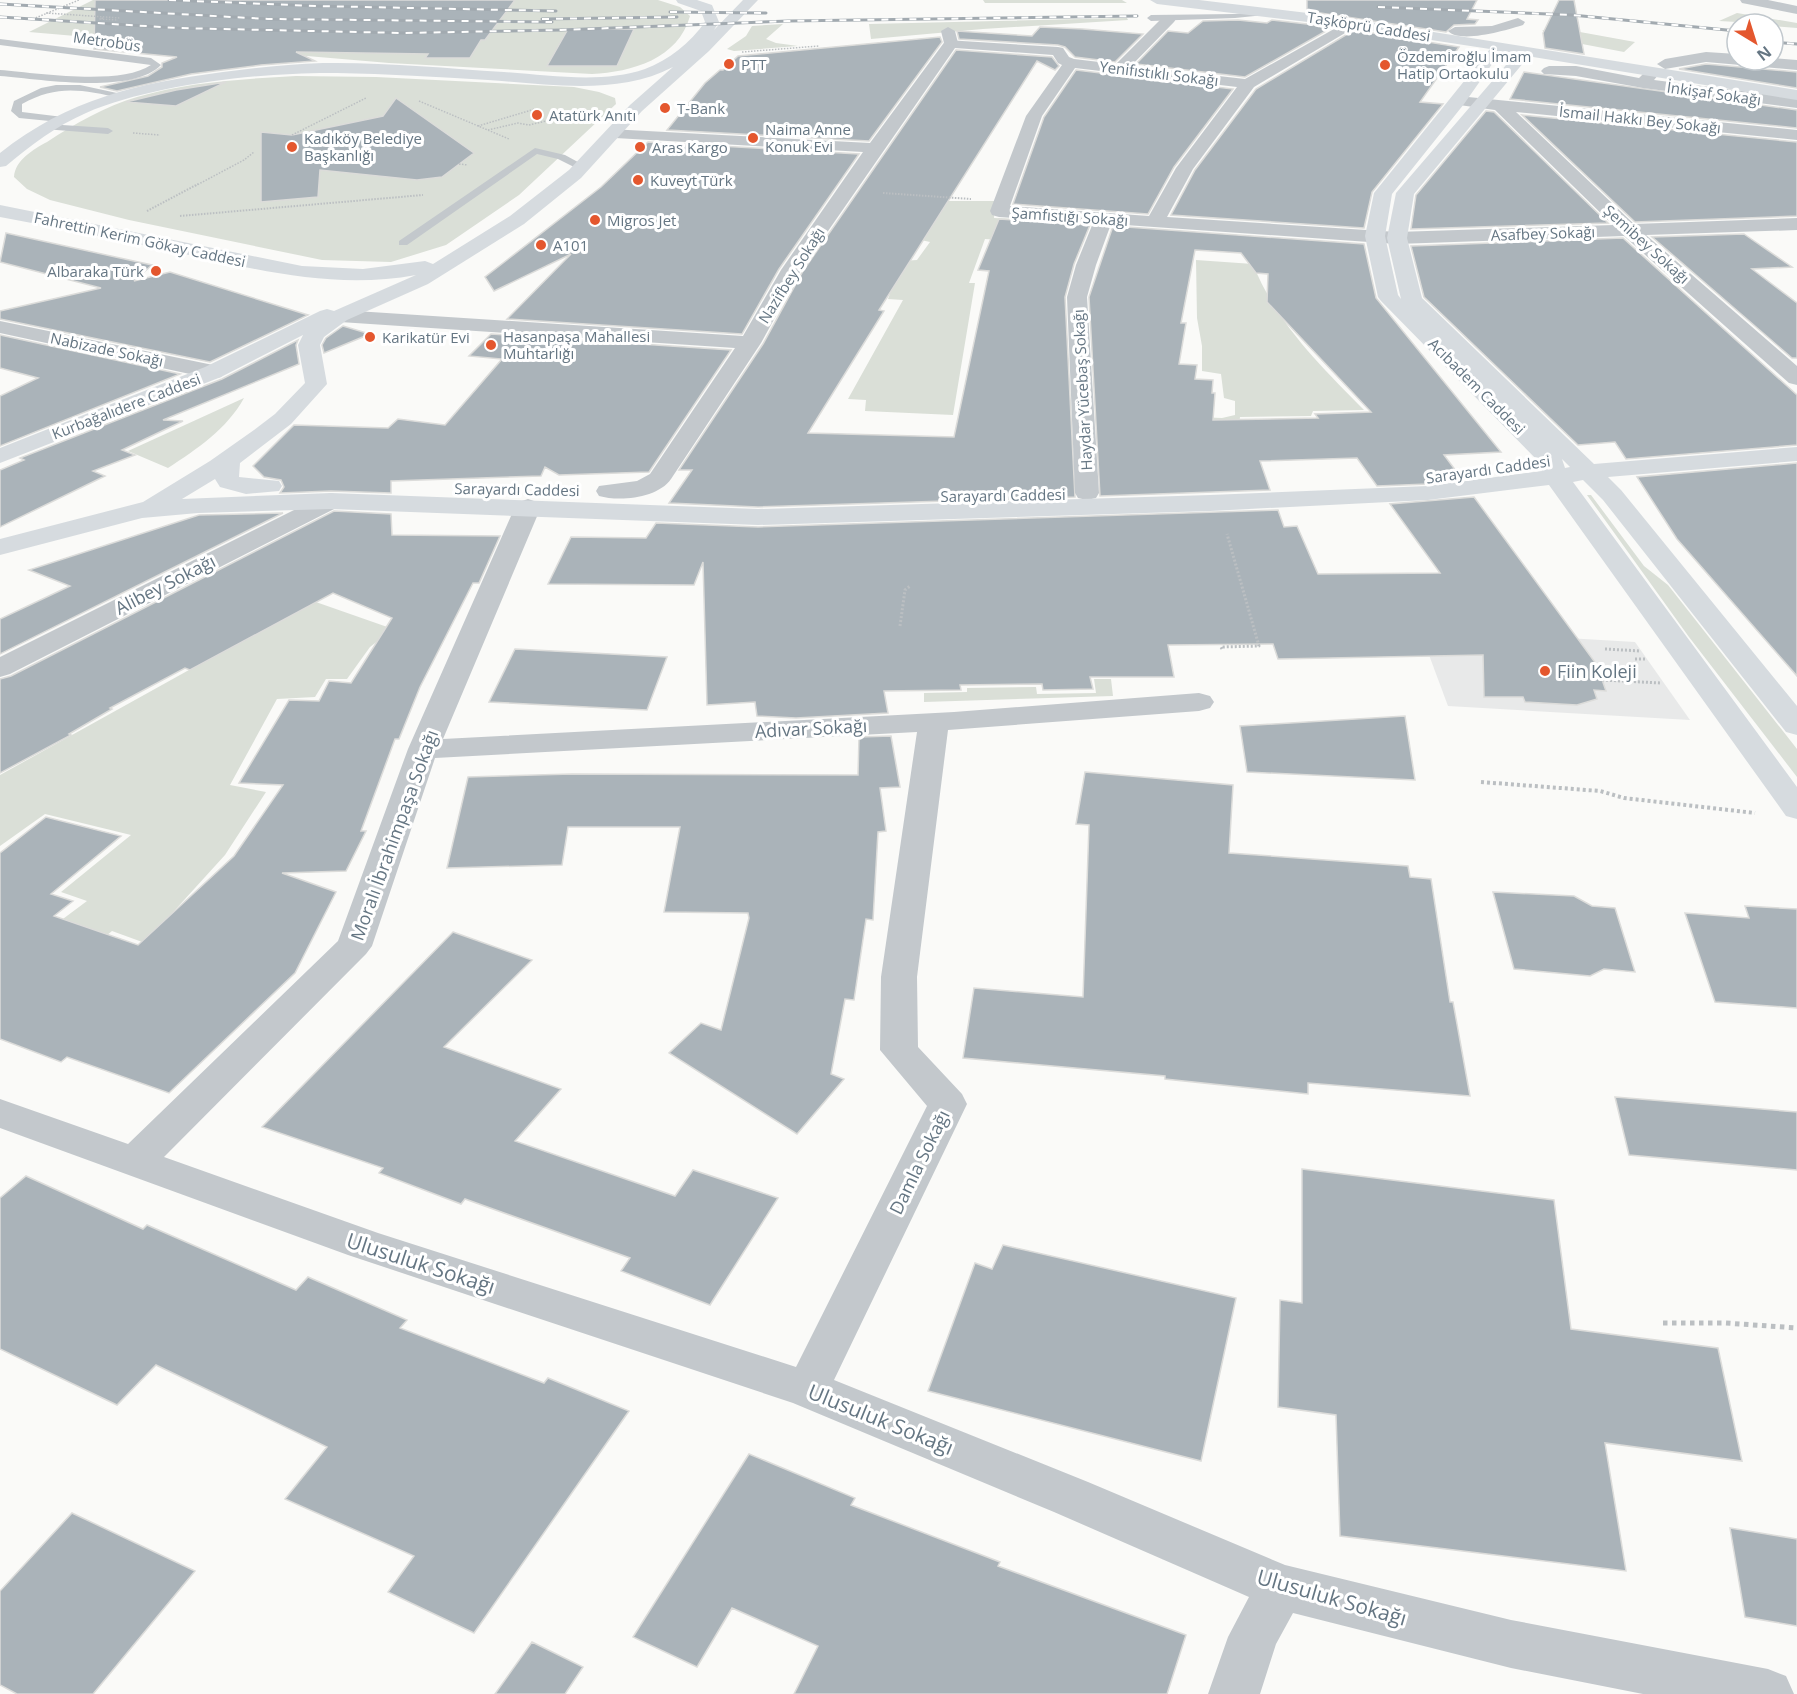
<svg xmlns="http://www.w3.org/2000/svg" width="1797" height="1694" viewBox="0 0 1797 1694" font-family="'Open Sans',sans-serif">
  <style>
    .built { fill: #e8e9e9 }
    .green { fill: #dadfd7 }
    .building { fill: #aab3b9; stroke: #dcdcda; stroke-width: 1.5; fill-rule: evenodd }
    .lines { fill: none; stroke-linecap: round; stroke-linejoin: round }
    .path-far4 { stroke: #bbbfc2; stroke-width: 1.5; stroke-dasharray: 1.5 1.5; stroke-linecap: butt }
    .path-far3 { stroke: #bbbfc2; stroke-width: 2; stroke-dasharray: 1.5 1.5; stroke-linecap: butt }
    .path-far2 { stroke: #bbbfc2; stroke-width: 3; stroke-dasharray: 2 2; stroke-linecap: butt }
    .path-far1 { stroke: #bbbfc2; stroke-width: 4; stroke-dasharray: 3 3; stroke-linecap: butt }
    .path { stroke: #bbbfc2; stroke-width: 5; stroke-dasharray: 4.5 4.5; stroke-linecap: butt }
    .service { fill: #c3c8cc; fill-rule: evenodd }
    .pedestrian { fill: #c3c8cc; fill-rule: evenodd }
    .minor { fill: #c3c8cc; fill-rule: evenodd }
    .tertiary { fill: #c3c8cc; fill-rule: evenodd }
    .primary { fill: #d6dbdf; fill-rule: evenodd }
    .rail-casing { stroke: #a2aab0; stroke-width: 3 }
    .rail { stroke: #fff; stroke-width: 2; stroke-dasharray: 7; stroke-linecap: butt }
    .poi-dot { fill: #e4572e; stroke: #fff; stroke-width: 2 }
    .labels { text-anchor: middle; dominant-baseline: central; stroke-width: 6; stroke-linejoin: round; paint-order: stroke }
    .far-street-label { font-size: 15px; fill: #657683; stroke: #fff }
    .far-poi-label { font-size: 15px; fill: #657683; stroke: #fff; text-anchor: start }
    .street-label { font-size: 18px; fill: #657683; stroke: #fff }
    .poi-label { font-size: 18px; fill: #657683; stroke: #fff; text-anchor: start }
    .near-street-label { font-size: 21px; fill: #657683; stroke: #fff }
  </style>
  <rect width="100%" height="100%" fill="#fafaf8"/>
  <path class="built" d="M1467,632L1635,642L1690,720L1448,706L1429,655Z"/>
  <path class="green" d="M93,0H658L680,7L690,16C678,59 632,72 592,74L389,63L29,32Z
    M983,0H1122L1127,3H985Z
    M1737,13L1797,23V28L1773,26V24L1719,21Z
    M1127,18L1128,20L983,29L871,39L869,24Z
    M783,24L766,39L776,43L798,46L734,51L727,49L746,36L752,26Z
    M1542,30L1580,32L1635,42L1624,52L1556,39Z
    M296,76L376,77L574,87L599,92L615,98L616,104L519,195L446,245L391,262L322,260L129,220L50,200L27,189L14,177C15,160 34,149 47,142C74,124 106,106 137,97C188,82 243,79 296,76Z
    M942,201H995L994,218L1059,221L1056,233L1070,244L985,239L969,283H975L953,415L865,411L866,400L848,399L903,300L888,299L902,261L917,260L930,242L921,240Z
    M1196,260L1253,264C1276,323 1321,366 1364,410L1313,411L1311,416L1240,417L1239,424L1197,425L1196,417L1222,418L1235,415V401L1224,398L1221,374L1202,371V346L1197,318Z
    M244,398C227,429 197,449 168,468L128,451Z
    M1587,495H1591L1644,566L1668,585L1797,749V777L1689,637Z
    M313,601L393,629L370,647L347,679H326L315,697L277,699L230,785L266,792L225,855L145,943L112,931L78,959L32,942L87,901L61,892L131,835L45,814L0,846V775Z
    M1094,679H1111L1113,696L924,702V693L967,692V688L1036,687L1037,694L1096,693Z"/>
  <path class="building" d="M95,0H515L485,40H481L470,58H425L428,54L296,52L315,61L261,65L191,74L117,91L100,87L148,76L162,67V63L177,57L94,49Z
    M1307,0H1477L1467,19L1478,20L1475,24L1454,25L1446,32L1307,11Z
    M1559,0H1574L1584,54L1545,48L1543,33Z
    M1238,20L1267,23L1272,20L1333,27L1245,77L1136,64L1168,31L1188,33L1203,21Z
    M1040,27L1083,29L1143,34L1115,62L1075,57L1065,47L1058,45L959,39L957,31L1032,36Z
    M568,29H634L617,66H547Z
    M1354,30L1459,47L1420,102L1443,104L1372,192L1364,228L1171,215L1195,170L1256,89Z
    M940,37L942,42L869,141L667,130L705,83L720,70H723L738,56Z
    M956,50L1052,57L1059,66L1055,70L1037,61L879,310L884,311L808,433L954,437L989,271L978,270L999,219L1090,225L1074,264L1065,297L1075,497L758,507L669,503L692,470H679L763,344L803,271Z
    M1706,64L1797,72V88L1679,69Z
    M1076,70L1233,89L1174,167L1148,214L1013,204L1044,117Z
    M1524,72L1797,110V128L1510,99Z
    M226,82L176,106L126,102L176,90Z
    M396,98L474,153L442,177L417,180L320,170L318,197L261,202V132L292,135L383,116Z
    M1486,111L1494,112L1608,223L1411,229L1416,195Z
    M1522,115L1797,142V216L1635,222Z
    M648,142L859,154L779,269L742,334L507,319L571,254L494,291L485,277L601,187Z
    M1113,226L1364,244L1376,298L1501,452L1444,455L1462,479L1428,484L1377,486L1357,458L1260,461L1270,490L1100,496L1089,297ZM1195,250L1241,253L1256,273L1268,274L1267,302L1371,412L1315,414L1318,418L1213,420L1215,393H1212L1213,380L1195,379L1197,365L1179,364L1186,323H1181Z
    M6,233L152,265L134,281L170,272L308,315L210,362L0,319V311L101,288L0,262Z
    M1744,234L1792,267L1752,269L1797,303V358H1792L1652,237Z
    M1623,238L1797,395V445L1626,459L1615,442L1578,445L1424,297L1411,246Z
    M343,326L370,334L324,353L322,345L326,338Z
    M491,334L731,350L649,472L559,475L545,467L541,476L391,481V493L331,491L280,493L284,487L281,480L264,477L253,466L294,425L388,428L398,419L445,425L502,359L469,356Z
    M0,335L180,374L0,446V396L38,378L0,368Z
    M298,340L296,345L299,364L163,420L183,421L122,450L135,455L93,471L105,476L0,527V470L24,460L20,458L222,379Z
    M1797,463V676L1677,539L1637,477Z
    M1474,497L1597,665L1606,691L1594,690L1597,699L1577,705L1525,702L1523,697H1484L1483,655L1278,659L1273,644L1168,645L1174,677H1090L1093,689L1043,690L1042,684L960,685L961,690L884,691L888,713L796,718L757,716L755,702L707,705L703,562L694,585L548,584L571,537L646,538L656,523L758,527L1278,510L1284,527L1297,526L1318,574L1440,573L1390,504Z
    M334,511L391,514L392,535L500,536L479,583H473L420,687L399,739H395L361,831H366L346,871L282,873L336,892L295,973L169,1093L67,1057L61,1062L0,1039V853L46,817L121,836L51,894L73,901L54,916L138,945L234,856L283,785L239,783L289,700L319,701L329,681L351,683L392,618L333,593L190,670L185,668L110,708L112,709L69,734L71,735L0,773V679L11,676Z
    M283,513L0,654V619L70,586L29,570L199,515Z
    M515,649L667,657L647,710L489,702Z
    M1405,716L1415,780L1247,772L1240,726Z
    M891,736L900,787L880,788L886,831L878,832L873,920L866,919L854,1000L845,999L831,1074L844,1079L797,1134L669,1053L701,1023L721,1030L749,918L748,913L664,912L680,827H568L562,865L447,868L468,777L572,774L858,775L859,737Z
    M1085,772L1233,785L1229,853L1408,866L1410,877L1431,879L1450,1002H1453L1470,1096L1308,1083V1094L1165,1079V1076L963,1058L974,988L1083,997L1089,825L1076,824Z
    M1493,892L1574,896L1592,906L1615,908L1635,972L1604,969L1590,976L1514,969Z
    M1745,906L1797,909V1008L1715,1002L1685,913L1749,918Z
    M453,932L532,960L444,1047L561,1089L515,1141L675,1196L693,1170L778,1198L710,1305L621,1271L630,1258L465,1199L461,1204L379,1173L383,1168L262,1127Z
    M1615,1097L1797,1112V1170L1629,1155Z
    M1302,1169L1554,1200L1571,1329L1718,1348L1742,1461L1605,1443L1626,1571L1340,1536L1336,1415L1278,1407L1280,1300L1302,1303Z
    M26,1176L143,1229L147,1225L296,1290L308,1277L407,1320L400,1328L544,1383L548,1378L629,1411L474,1633L388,1592L414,1556L285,1499L327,1447L156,1365L117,1405L0,1349V1198Z
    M1003,1245L1236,1298L1201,1461L928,1391L975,1263L992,1269Z
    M749,1454L855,1498L851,1505L1000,1562L998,1566L1186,1635L1167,1694H794L818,1646L732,1608L697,1667L633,1637Z
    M72,1513L195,1571L93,1694H17L0,1685V1591Z
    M1730,1528L1797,1539V1626L1745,1617Z
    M532,1642L583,1667L565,1694H495Z"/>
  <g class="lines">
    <path class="path-far4" d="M46,13L120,18
      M103,18L100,19L118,20
      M33,19L79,0
      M742,52L819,46
      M419,101L509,139
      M478,126L535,109
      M488,130L518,123L529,125L589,111
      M133,133L160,135
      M292,135L366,98
      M459,164L468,165
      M195,186L244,160L254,152"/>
    <path class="path-far3" d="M883,193L971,199
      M147,211L198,184
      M180,216L423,195"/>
    <path class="path-far2" d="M900,626L905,590L910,586
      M1222,649L1221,647L1259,646L1227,534
      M1605,649L1641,651
      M1635,659H1646
      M1602,680L1661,683"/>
    <path class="path-far1" d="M1481,782L1600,791L1624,798L1755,813"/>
    <path class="path" d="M1663,1323H1726L1797,1328"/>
    <path class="service" d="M1272,10H1275V14L1235,18L1151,21L1147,18L1151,15L1235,14Z
      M0,39L151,58L161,65C132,95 40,79 0,76V70C38,73 120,86 151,65L0,45Z
      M56,85H80L126,95L121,98C82,90 58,84 22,104V112L63,117L65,119L60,122L19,118L11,111L14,101L41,88Z
      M47,124L108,128L113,131L108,134L44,129L42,127Z
      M535,148L565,155L587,167L578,169L558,159L537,154L407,245H399V241Z"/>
    <path class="pedestrian" d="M948,27L955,31L958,43L956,46L951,47L944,43L941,31Z"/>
    <path class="minor" d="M1740,0H1768L1797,6V14L1742,3Z
      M1169,15L1174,16L1176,19L1174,22L1131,66L1245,79L1350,20L1355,19L1362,23L1254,87L1193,169L1167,217L1397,232L1613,225L1495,110L1452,104L1450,101L1458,96L1797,130V140L1516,112L1634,224L1797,218V230L1646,235L1797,366V385L1789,383L1624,236L1397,244L1111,224L1096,265L1087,297L1099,493L1096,498L1087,500L1078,498L1075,493L1067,297L1076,265L1093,223L999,217L992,215L990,211L1026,116L1062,65L1058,63L1053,55L955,48L801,270L761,343L671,479C658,498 620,502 599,496L596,491L599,486L637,481L650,474L735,348L340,322L333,320L330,316L333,312L340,310L743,336L781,270L863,152L615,138L607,133L609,129L870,143L946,40L1058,47L1063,48L1069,57L1074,59L1116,64L1164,16ZM1075,68L1237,87L1176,168L1149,216L1010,206L1042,116Z
      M1706,52L1737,54V60H1773V58L1797,60V70L1706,62L1665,69L1657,64L1665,59Z
      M1549,66H1576L1639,78L1646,71L1651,69L1659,74L1654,80L1797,98V108L1643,88L1576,76L1544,74L1541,71L1544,68Z
      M0,321L213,365L221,367L224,372L221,377L213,379L0,333Z
      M331,493L340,496L344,501L340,506L10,674L0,677V657L322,496Z
      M528,499L537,502L541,507L443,739L954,712L1199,693L1210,696L1214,702L1210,708L1199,711L948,730L917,977L918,1047L962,1094L967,1104L834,1380L1088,1482L1285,1565L1511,1620L1768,1669L1786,1676L1794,1694H1643L1511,1668L1293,1613L1276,1644L1260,1694H1208L1228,1637L1249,1597L1054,1512L793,1403L348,1255L0,1128V1099L128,1144L338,941L408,749L515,507L519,502ZM917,732L881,977L880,1050L927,1106L796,1367L378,1233L164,1157L366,954L372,946L435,758Z"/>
    <path class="tertiary" d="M1518,18L1525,22L1523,25C1507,30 1460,44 1448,31L1455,27L1492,26Z"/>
    <path class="primary" d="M676,0H697L712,5L719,22L714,30L743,0H758L709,51L642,111L581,178L524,224L428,284L347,320L324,337L320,345L327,384L291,424L240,463L239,477L279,481L282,486L279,491L246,494L220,487L215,479L182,499L331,493L758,509L1210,495L1428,486L1542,471L1539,462L1381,301L1378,297L1365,236L1374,193L1490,49L1333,25L1157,4L1150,0H1199L1333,16L1797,90V100L1527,56L1524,62L1414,194L1407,238L1422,298L1594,464L1797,447V461L1608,477L1621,490L1797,706V735L1786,732L1603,500L1583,480L1573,482L1797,787V819L1786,816L1549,485L1428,500L1210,511L758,525L331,509L198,513L142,518L0,555V539L143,502L210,461L254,430L275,414L305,383L298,345L303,335L221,377L0,463V448L205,367L320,311L327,309L334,311L416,275C335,290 258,270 180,253C120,240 60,228 0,217V205L302,266L363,269L425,261L433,264L510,216L569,170L630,105L673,67C618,96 548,84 488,80C438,77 387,74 337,73C264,72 153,84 86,113C56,126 31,145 6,166L0,167V153C68,99 138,83 223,72C256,68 289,64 323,63C383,62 444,68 504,72C549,75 602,84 645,69C669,60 690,43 705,22L701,11L678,3ZM1505,53H1509L1512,55V58L1396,193L1387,238L1401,299L1398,295L1385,236L1392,194L1464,104L1497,57ZM1562,459L1570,467L1565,468Z"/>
    <defs>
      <path id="rail" d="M169,0L316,6L556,11
        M0,4L268,19L552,22
        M1378,7L1572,15L1737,31
        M670,12L766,13
        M0,17L177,28L403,33L561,30L788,21L1137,16
        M542,19L677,17
        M1773,42L1797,44"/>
    </defs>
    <use href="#rail" class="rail-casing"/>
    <use href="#rail" class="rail"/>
  </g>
  <g class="poi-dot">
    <circle cx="729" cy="64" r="6"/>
    <circle cx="1385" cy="65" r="6"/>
    <circle cx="665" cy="108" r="6"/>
    <circle cx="537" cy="115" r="6"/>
    <circle cx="753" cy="138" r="6"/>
    <circle cx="292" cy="147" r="6"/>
    <circle cx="640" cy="147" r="6"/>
    <circle cx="638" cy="180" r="6"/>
    <circle cx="595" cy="220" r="6"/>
    <circle cx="541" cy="245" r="6"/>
    <circle cx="156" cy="271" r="6"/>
    <circle cx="370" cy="337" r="6"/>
    <circle cx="491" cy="345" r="6"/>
    <circle cx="1545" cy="671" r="6"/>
  </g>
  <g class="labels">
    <g class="far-street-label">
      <text transform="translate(1369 26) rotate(9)">Taşköprü Caddesi</text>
      <text transform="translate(107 41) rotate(8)">Metrobüs</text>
      <text transform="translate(1159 73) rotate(7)">Yenifıstıklı Sokağı</text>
      <text transform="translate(1714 93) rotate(8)">İnkişaf Sokağı</text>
      <text transform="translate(1640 119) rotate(6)">İsmail Hakkı Bey Sokağı</text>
      <text transform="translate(1070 216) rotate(4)">Şamfıstığı Sokağı</text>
      <text transform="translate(1543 233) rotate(-2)">Asafbey Sokağı</text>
      <text transform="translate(140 239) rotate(12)">Fahrettin Kerim Gökay Caddesi</text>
      <text transform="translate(1647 244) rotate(42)">Şemibey Sokağı</text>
      <text transform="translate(791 275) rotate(-58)">Nazifbey Sokağı</text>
      <text transform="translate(107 349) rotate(12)">Nabizade Sokağı</text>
      <text transform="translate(1477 386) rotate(45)">Acıbadem Caddesi</text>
      <text transform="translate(1082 390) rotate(-93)">Haydar Yücebaş Sokağı</text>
      <text transform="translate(126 406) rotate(-21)">Kurbağalıdere Caddesi</text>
      <text transform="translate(1488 469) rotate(-8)">Sarayardı Caddesi</text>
      <text transform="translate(517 489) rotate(1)">Sarayardı Caddesi</text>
      <text transform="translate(1003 495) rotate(-1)">Sarayardı Caddesi</text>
    </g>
    <g class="far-poi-label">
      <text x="1397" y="56">Özdemiroğlu İmam<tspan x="1397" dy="17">Hatip Ortaokulu</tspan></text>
      <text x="741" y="64">PTT</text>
      <text x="677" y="108">T-Bank</text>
      <text x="549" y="115">Atatürk Anıtı</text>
      <text x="765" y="129">Naima Anne<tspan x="765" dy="17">Konuk Evi</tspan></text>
      <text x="304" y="138">Kadıköy Belediye<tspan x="304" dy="17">Başkanlığı</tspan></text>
      <text x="652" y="147">Aras Kargo</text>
      <text x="650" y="180">Kuveyt Türk</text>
      <text x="607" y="220">Migros Jet</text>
      <text x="553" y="245">A101</text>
      <text x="144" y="271" text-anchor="end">Albaraka Türk</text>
      <text x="503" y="336">Hasanpaşa Mahallesi<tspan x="503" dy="17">Muhtarlığı</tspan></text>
      <text x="382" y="337">Karikatür Evi</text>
    </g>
    <g class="street-label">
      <text transform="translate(165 584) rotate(-27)">Alibey Sokağı</text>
      <text transform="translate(811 728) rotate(-3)">Adıvar Sokağı</text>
      <text transform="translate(394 835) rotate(-70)">Moralı İbrahimpaşa Sokağı</text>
      <text transform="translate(919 1162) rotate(-64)">Damla Sokağı</text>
    </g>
    <g class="poi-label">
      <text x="1557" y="671">Fiin Koleji</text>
    </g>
    <g class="near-street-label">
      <text transform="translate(421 1263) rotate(18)">Ulusuluk Sokağı</text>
      <text transform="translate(881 1419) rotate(22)">Ulusuluk Sokağı</text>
      <text transform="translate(1332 1597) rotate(16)">Ulusuluk Sokağı</text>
    </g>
  </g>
  <g transform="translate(1755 42) rotate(142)"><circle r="28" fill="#ffffff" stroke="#c1c8cd" stroke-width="1.5"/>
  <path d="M0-4.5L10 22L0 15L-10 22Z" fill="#e4572e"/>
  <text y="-9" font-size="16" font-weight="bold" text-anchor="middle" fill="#657683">N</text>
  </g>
</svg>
